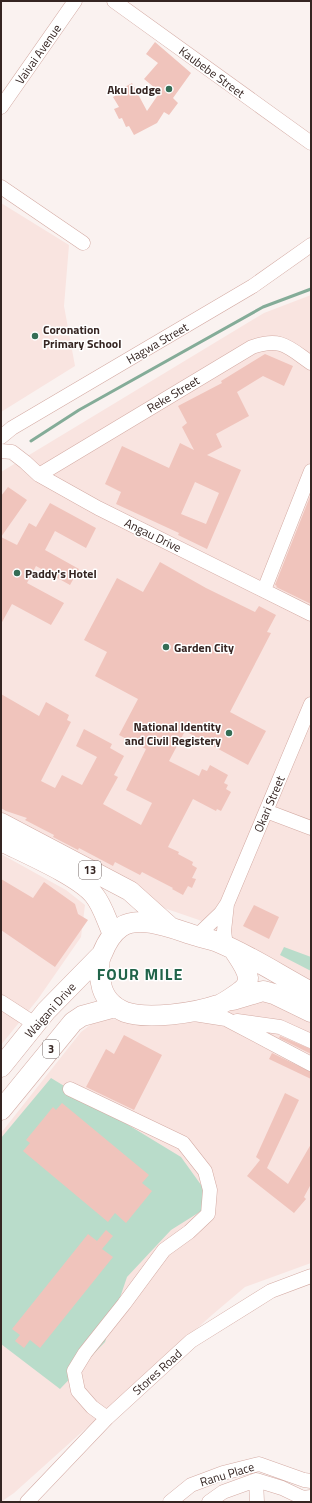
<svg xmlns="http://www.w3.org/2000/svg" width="312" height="1503" viewBox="0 0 312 1503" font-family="'Titillium Web',sans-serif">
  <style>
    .built { fill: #f9e4e0 }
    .green { fill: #b9dcca }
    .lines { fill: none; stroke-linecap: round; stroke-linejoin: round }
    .stream { stroke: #84ac98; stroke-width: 3 }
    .building { fill: #f0c4bc; fill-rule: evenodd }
    .minor-casing { stroke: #d4aba4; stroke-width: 15 }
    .highway-casing { stroke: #d4aba4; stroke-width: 21 }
    .minor { stroke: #fff; stroke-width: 14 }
    .highway { stroke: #fff; stroke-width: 20 }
    .poi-dot { fill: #356d55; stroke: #fff; stroke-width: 1.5 }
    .labels { text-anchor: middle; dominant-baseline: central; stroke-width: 3; stroke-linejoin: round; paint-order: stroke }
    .shield { fill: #fff; stroke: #726664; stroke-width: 1 }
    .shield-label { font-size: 11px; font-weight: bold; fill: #352522 }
    .street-label { font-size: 12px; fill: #352522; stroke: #fff }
    .poi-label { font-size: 12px; font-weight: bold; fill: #352522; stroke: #fff; text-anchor: start }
    .district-label { font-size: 16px; font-weight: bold; letter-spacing: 1px; fill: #21644a; stroke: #fff }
  </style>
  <rect width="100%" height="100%" fill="#faf2f0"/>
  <path class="built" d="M1,203L69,245L64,306L75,366L1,412Z
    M311,295V982L199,920L158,906L24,825L1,812V472L264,313Z
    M1,854L66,890L85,905L81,937L38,999L1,1045Z
    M263,997L311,1021V1263L245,1287L212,1315L14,1493L1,1502V1133L81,1032L98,1019H111L151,1024Z"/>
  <path class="green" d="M284,947L311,957V971L280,955Z
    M51,1078L181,1157L214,1203L171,1230L127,1277L105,1342L60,1389L1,1344V1138Z"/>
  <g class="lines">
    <path class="stream" d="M31,441L79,410L263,307L311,289"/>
  </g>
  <path class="building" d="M155,42L191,73L173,98L178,103L169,115L164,112L157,123L134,135L129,126L126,127L122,118L119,119L114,109L119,107L113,97L124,91L123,88L132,83L147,111L160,92L144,79L158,63L146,54Z
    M265,354L293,366L284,386L263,376L237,392L249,416L216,434L222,447L207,455L241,470L207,549L178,535L179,533L116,504L121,492L105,484L122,446L169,468L180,443L194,450L182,427L187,423L178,406L222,383L221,381ZM195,482L219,493L206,524L181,514Z
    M8,487L27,500L1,537L17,545L29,523L36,527L50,503L96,528L86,548L55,531L45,550L79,569L70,585L36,566L27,583L64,603L51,625L12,604L1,624V496Z
    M311,494V604L276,587L277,586L275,585Z
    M160,562L206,588L255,612L259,606L276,615L267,632L271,633L230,712L266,731L248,765L185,731L169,761L199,776L202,769L207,771L210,765L228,775L224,783L228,785L226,789L231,792L221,811L217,809L216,811L193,799L170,843L168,847L179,852L178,854L193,862L192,865L197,868L192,878L196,879L192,888L188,886L183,895L172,889L173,888L142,872L140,875L115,862L113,866L79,848L78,850L53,837L54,835L25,820L27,818L6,811L1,808V694L39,716L46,702L69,715L67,720L71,722L41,781L55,788L62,775L82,785L97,757L76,746L84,729L112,744L110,748L124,756L114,775L118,777L103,804L141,825L152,803L126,790L146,749L119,735L138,699L95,676L107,652L84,640L117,578L143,592Z
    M1,879L33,898L44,882L75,904L78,914L88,920L55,967L1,930Z
    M254,905L279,917L269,939L243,926Z
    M124,1035L162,1055L134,1110L86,1087L106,1049L114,1054Z
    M280,1036L311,1049V1054L279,1038Z
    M272,1053L311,1072V1079L269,1059Z
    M285,1093L299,1100L267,1168L288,1184L311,1144V1184L304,1197L306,1199L294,1213L247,1176L260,1160L256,1157Z
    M62,1103L149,1175L142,1183L152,1191L126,1223L115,1213L108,1222L23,1151L30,1143L26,1140L53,1107L56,1110Z
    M106,1230L113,1236L102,1249L113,1257L40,1348L30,1340L24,1348L15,1341L20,1335L12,1329L88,1234L97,1241Z"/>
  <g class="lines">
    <defs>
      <path id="minor" d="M114,1L311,143
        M1,107L75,1
        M1,187L83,243
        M1,437L12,428L253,286L311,245
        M1,451L12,452L25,462L39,475L98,508L311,614
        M39,475L252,347C281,337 288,347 311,363
        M264,590L311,471
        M266,811L311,828
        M197,936L221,913L227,904L311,704
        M226,946L224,931L227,904
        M1,1002L35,1024
        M194,1014L226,1019L311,1064
        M237,1021L280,1027L311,1041
        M70,1089L183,1143L205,1171L210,1190L208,1214L189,1232L164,1250L124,1304L85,1353L74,1371L78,1391L92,1407L107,1418
        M256,1480L257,1502
        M27,1502L107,1418L191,1341L271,1291L311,1276
        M170,1502L191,1485L223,1473L259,1464L304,1480L311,1481
        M209,1502L223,1492L256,1480L282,1488L303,1498L311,1497"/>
      <path id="highway" d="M1,823L130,891L169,926
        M1,841C25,853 79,876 94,895C103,906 107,922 113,934
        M233,949C238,957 247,968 248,978C248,980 247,985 245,987C242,991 223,1004 218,1005C195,1013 148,1020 125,1012C113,1007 103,997 101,983C99,974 97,963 102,954C106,944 112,933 121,927C141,914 176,930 197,936C203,938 209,939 215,941C248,954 279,975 311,992
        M233,1000L263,991L274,994L311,1012
        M1,1067L46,1011L101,955
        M1,1110L73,1022L82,1016L115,1007"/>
    </defs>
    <use href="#minor" class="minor-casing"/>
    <use href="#highway" class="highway-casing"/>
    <use href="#minor" class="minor"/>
    <use href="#highway" class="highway"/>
  </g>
  <g class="poi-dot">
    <circle cx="169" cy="89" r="4"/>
    <circle cx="35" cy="336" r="4"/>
    <circle cx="17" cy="573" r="4"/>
    <circle cx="166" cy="647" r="4"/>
    <circle cx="229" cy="733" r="4"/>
  </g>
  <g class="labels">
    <g class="shield">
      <rect x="79" y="861" width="22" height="18" rx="3"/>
      <rect x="43" y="1040" width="16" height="18" rx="3"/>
    </g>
    <g class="shield-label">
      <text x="90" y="870">13</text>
      <text x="51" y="1049">3</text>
    </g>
    <g class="street-label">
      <text transform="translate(38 54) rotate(-55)">Vaivai Avenue</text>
      <text transform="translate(212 72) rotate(36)">Kaubebe Street</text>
      <text transform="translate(157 343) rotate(-30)">Hagwa Street</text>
      <text transform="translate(173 394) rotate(-31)">Reke Street</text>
      <text transform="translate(153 535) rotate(26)">Angau Drive</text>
      <text transform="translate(269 804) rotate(-67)">Okari Street</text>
      <text transform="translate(50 1010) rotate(-48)">Waigani Drive</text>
      <text transform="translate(157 1372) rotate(-42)">Stores Road</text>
      <text transform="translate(227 1474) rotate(-17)">Ranu Place</text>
    </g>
    <g class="poi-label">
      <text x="161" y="89" text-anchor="end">Aku Lodge</text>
      <text x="43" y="329">Coronation<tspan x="43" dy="14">Primary School</tspan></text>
      <text x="25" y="573">Paddy's Hotel</text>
      <text x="174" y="647">Garden City</text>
      <text x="221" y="726" text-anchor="end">National Identity<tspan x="221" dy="14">and Civil Registery</tspan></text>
    </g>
    <g class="district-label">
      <text x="140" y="974">FOUR MILE</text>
    </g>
  </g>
  <rect width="312" height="1503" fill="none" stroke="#352522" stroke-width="4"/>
</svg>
